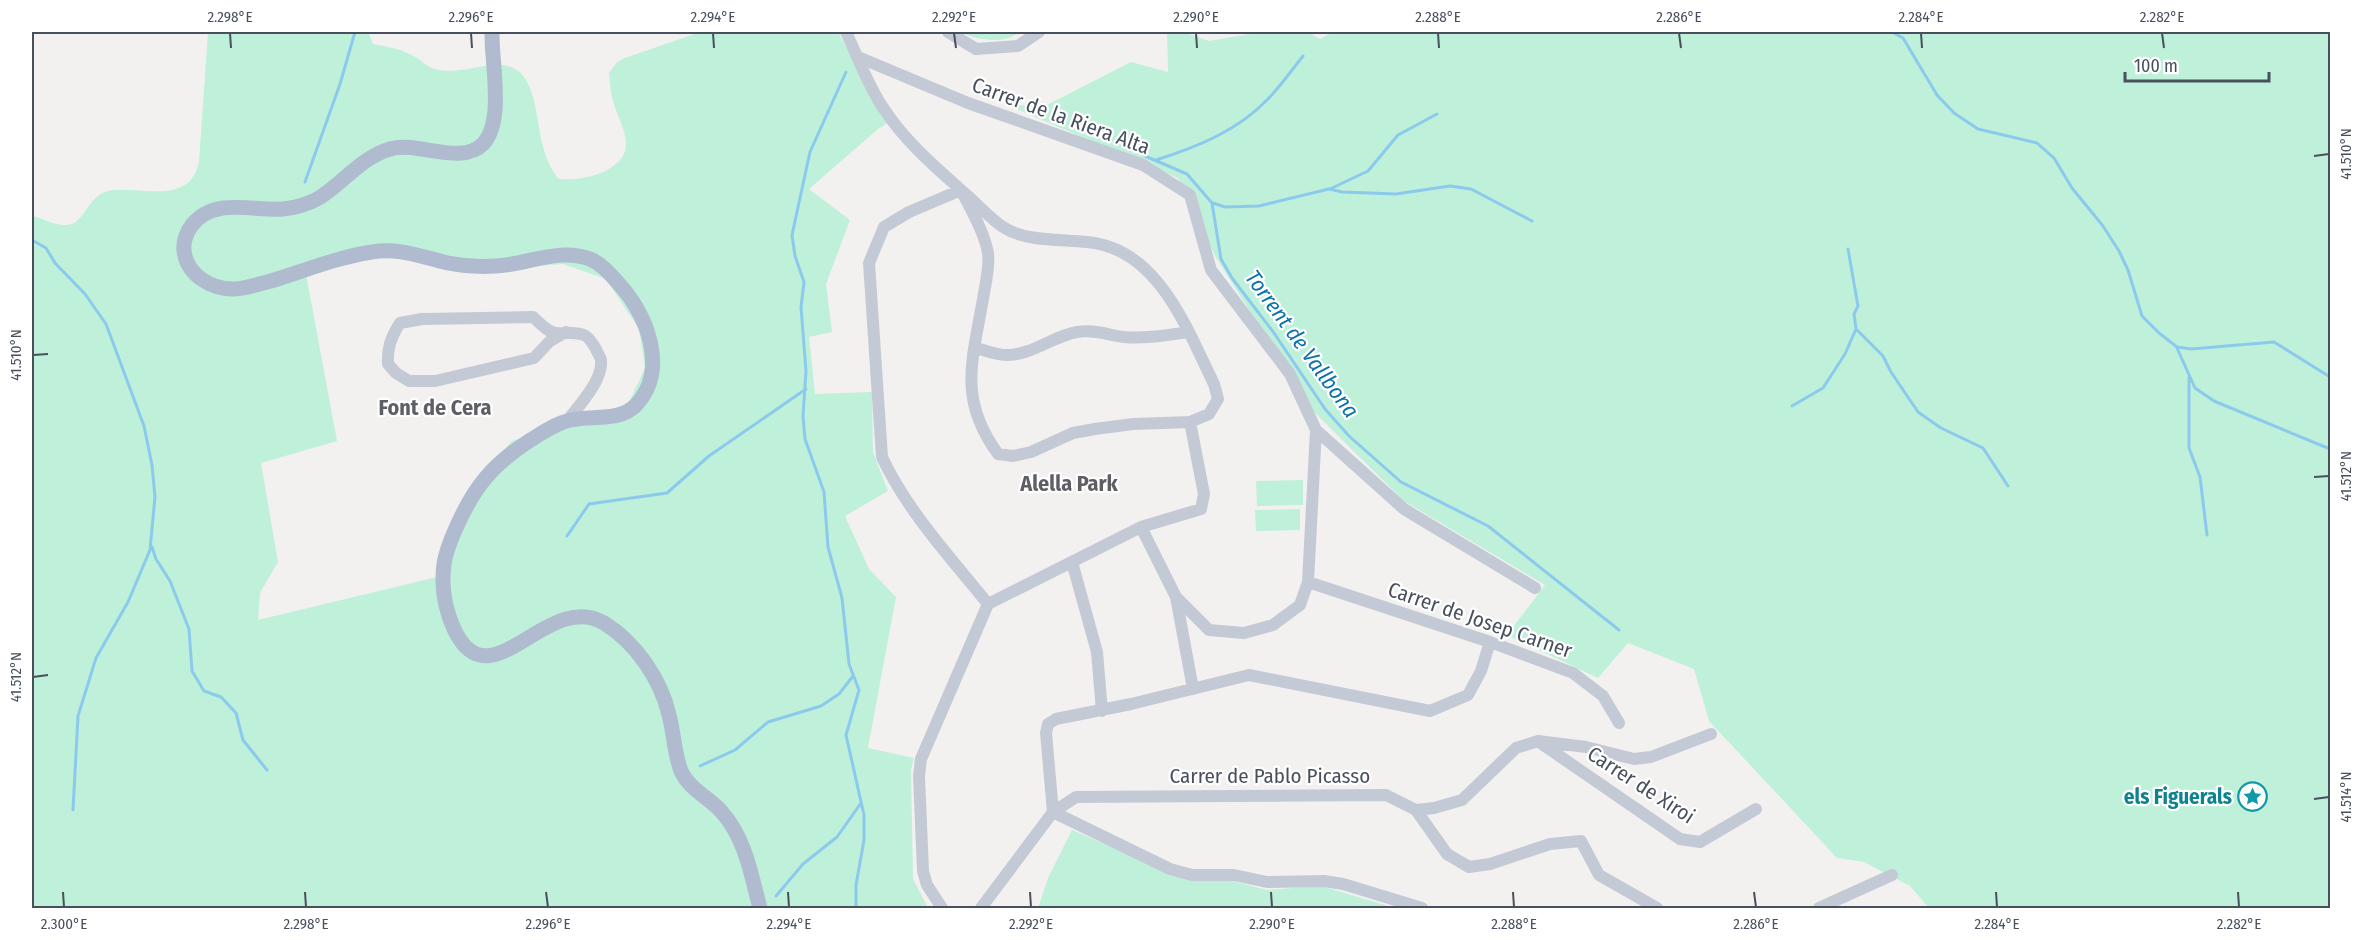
<svg xmlns="http://www.w3.org/2000/svg" width="2362" height="940" viewBox="0 0 2362 940" font-family="'Fira Sans Condensed',sans-serif">
  <style>
    .green { fill: #bff0da; fill-rule: evenodd }
    .lines { fill: none; stroke-linecap: round; stroke-linejoin: round }
    .stream { stroke: #8ccaed; stroke-width: 3 }
    .minor { stroke: #c4cad5; stroke-width: 12 }
    .major { stroke: #b0bbcf; stroke-width: 15 }
    .ticks { fill: none; stroke: #48505e; stroke-width: 2 }
    .labels { text-anchor: middle; dominant-baseline: central; stroke-width: 4.5; stroke-linejoin: round; paint-order: stroke }
    .street-label { font-size: 21px; fill: #48505e; stroke: #fff }
    .culture-label { font-size: 21px; font-weight: bold; fill: #0d838f; stroke: #fff; text-anchor: end }
    .water-label { font-size: 22px; font-style: italic; fill: #0b72ae; stroke: #fff }
    .neighbourhood-label { font-size: 22px; font-weight: bold; fill: #5d5f65; stroke: #fff }
    .neatline { fill: none; stroke: #48505e; stroke-width: 2 }
    .ticks-label { font-size: 15px; text-anchor: middle; fill: #48505e }
  </style>
  <rect width="100%" height="100%" fill="#f3f1f0"/>
  <path class="green" d="M208,32H368L373,44C389,47 403,49 417,58C422,61 426,66 432,68C469,82 517,37 533,97C540,123 540,158 559,179C574,180 591,178 605,171C644,152 618,125 612,97C610,89 610,81 609,73L617,62L625,58L700,32H838L887,123L877,130L809,189L850,220L826,284L832,332L809,337L815,394L872,392L873,452L888,491L845,516L869,569L896,597L868,748L914,758L911,770L913,879L928,908H32V216C43,218 55,226 67,225C85,224 87,196 108,191C141,185 189,207 199,162ZM378,256L478,270L563,264L606,279L639,329L645,368L628,404L512,441L484,471L437,577L258,620L260,593L278,562L261,463L337,441L306,274Z
    M960,32H1020C1004,45 977,40 960,32Z
    M1167,32H1183L1209,41L1261,32H1308L1320,39L1333,32H2330V908H1929L1910,886L1864,862L1837,858L1709,721L1694,669L1628,643L1598,678L1507,635L1545,585L1404,501L1313,411L1215,256L1178,178L1007,105L1045,106L1131,62L1168,72Z
    M1303,480V505L1257,506L1256,481Z
    M1300,509V530L1256,531L1255,510Z
    M1072,830L1192,881H1233L1267,890L1321,886L1395,908H1038L1048,878Z"/>
  <g class="lines">
    <path class="stream" d="M1892,32L1903,38L1937,95L1954,113L1978,129L2037,143L2054,158L2072,188L2103,226L2119,251L2128,270L2142,316L2159,333L2177,347L2191,349L2274,342L2330,377
      M846,72L810,152L792,235L795,256L804,282L801,307L806,371L803,416L805,439L824,492L828,547L842,598L849,664L859,690L846,735L864,815V840L856,885V908
      M1145,156L1187,174L1212,203L1221,259L1232,278L1274,333L1325,409L1349,436L1401,482L1488,526L1619,630
      M1156,160C1197,147 1237,131 1267,100C1280,87 1291,71 1303,56
      M305,182L340,84L355,32
      M1330,189L1368,171L1398,135L1437,114
      M1213,203L1225,207L1259,206L1329,189L1342,192L1396,194L1450,186L1471,189L1532,221
      M32,240L46,248L55,263L85,294L106,324L144,426L152,465L155,497L150,550L128,602L96,658L78,716L73,810
      M1848,249L1858,306L1854,314L1856,329L1883,356L1891,372L1918,412L1941,428L1983,448L2008,486
      M2177,348L2195,388L2214,401L2330,449
      M2189,377V448L2200,477L2207,535
      M1792,406L1823,388L1845,354L1856,329
      M567,536L589,504L667,493L709,456L806,389
      M152,547L156,559L170,581L189,629L192,671L204,691L221,697L236,713L243,740L267,770
      M700,766L735,750L768,722L821,706L839,694L853,676
      M776,896L803,864L837,837L861,803"/>
    <path class="minor" d="M846,32C858,57 868,86 884,109C906,143 939,170 969,197C980,207 991,219 1003,227C1026,242 1061,239 1087,242C1158,248 1187,329 1214,384L1218,399L1209,414L1190,422L1133,424L1095,429L1073,433L1031,452L1013,456L998,454C958,399 972,362 983,299C985,286 990,267 988,253C984,231 971,210 961,190
      M948,32L976,49L1018,46L1039,32
      M858,57L968,103L1143,165L1190,195L1211,270L1290,374L1316,430L1308,582L1300,605L1273,625L1244,633L1209,630L1176,597L1141,527
      M961,190L909,212L884,227L869,263L882,457C907,511 951,558 988,604
      M566,332L550,341L534,358L435,381H409L396,373L388,364C387,348 391,337 400,323L422,319L533,317C540,323 547,332 556,333C565,334 575,331 584,335C589,337 593,344 596,349C597,353 601,357 601,361C603,380 578,407 567,421
      M975,348C985,350 997,355 1007,355C1032,355 1053,336 1077,332C1093,329 1108,335 1124,337C1145,339 1167,335 1189,332
      M1316,430L1404,509L1535,588
      M1072,562L1097,652L1102,711
      M1308,582L1490,642L1573,673L1603,696L1619,723
      M1176,597L1193,689
      M988,604L1141,527L1201,509L1204,494L1190,422
      M1542,744L1680,839L1700,842L1756,809
      M1416,810L1447,854L1469,867L1490,864L1550,844L1581,841L1599,875L1657,908
      M1053,812L1046,733L1048,724L1056,719L1131,704L1249,675L1430,711L1468,695L1481,671L1490,642
      M1053,812L1170,869L1192,875H1234L1267,882L1324,881L1343,884L1422,908
      M942,908L927,885L923,871L919,776L921,759L988,604
      M981,908L1053,812L1076,797L1386,795L1416,810L1434,808L1462,800L1516,748L1538,741L1586,747L1634,759L1651,757L1711,734
      M1819,908L1892,875"/>
    <path class="major" d="M492,32C491,61 505,121 483,144C461,166 418,141 390,149C362,157 343,183 319,198C308,204 295,208 283,209C252,211 214,197 192,225C186,233 183,241 184,251C187,275 211,289 233,289C246,289 258,284 271,281C304,271 338,257 372,252C398,247 422,257 448,263C463,266 480,267 495,266C527,265 559,247 590,259C602,264 610,274 619,284C647,314 669,370 636,405C620,422 592,415 571,420C556,423 542,433 529,441C492,465 474,487 456,528C451,539 446,551 444,564C441,586 445,609 454,629C490,706 547,589 604,623C635,642 661,679 669,715C674,733 674,753 681,771C689,789 708,797 721,811C746,839 751,875 760,908"/>
  </g>
  <path class="ticks" d="M230,33L231,48M471,33L472,48M713,33L714,48M954,33L956,48M1196,33L1197,48M1438,33L1439,48M1679,33L1681,48M1921,33L1922,48M2162,33L2164,48M2314,156L2329,154M33,355L48,354M2314,477L2329,476M33,677L48,675M2314,799L2329,797M63,892L64,907M305,892L306,907M546,892L548,907M788,892L789,907M1030,892L1031,907M1271,892L1272,907M1513,892L1514,907M1754,892L1756,907M1996,892L1997,907M2238,892L2239,907"/>
  <defs>
    <symbol id="sight-ring" viewBox="-11 -11 22 22"><circle r="9.5" fill="#fff" stroke="#0f9aa8" stroke-width="1.5"/><path d="M0-6L1.8-2.2L6-1.7L2.9 1.2L3.7 5.4L0 3.3L-3.7 5.4L-2.9 1.2L-6-1.7L-1.8-2.2Z" fill="#0f9aa8"/></symbol>
  </defs>
  <g fill-rule="evenodd">
    <use href="#sight-ring" x="2236" y="780" width="33" height="33"/>
  </g>
  <g class="labels">
    <g class="street-label">
      <text transform="translate(1061 116) rotate(20)">Carrer de la Riera Alta</text>
      <text transform="translate(1480 620) rotate(19)">Carrer de Josep Carner</text>
      <text x="1270" y="776">Carrer de Pablo Picasso</text>
      <text transform="translate(1641 785) rotate(33)">Carrer de Xiroi</text>
    </g>
    <g class="culture-label">
      <text x="2232" y="797">els Figuerals</text>
    </g>
    <g class="water-label">
      <text transform="translate(1302 344) rotate(54)">Torrent de Vallbona</text>
    </g>
    <g class="neighbourhood-label">
      <text x="435" y="407">Font de Cera</text>
      <text x="1069" y="483">Alella Park</text>
    </g>
  </g>
  <rect width="2362" height="940" fill="none" stroke="#ffffff" stroke-width="66"/>
  <path d="M2125 72v9h144v-9" fill="none" stroke="#48505e" stroke-width="3"/>
  <text x="2134" y="72" font-size="18" fill="#48505e" stroke="#ffffff" stroke-width="4.5" paint-order="stroke">100 m</text>
  <rect x="33" y="33" width="2296" height="874" class="neatline"/>
  <g class="ticks-label">
    <text x="230" y="22">2.298°E</text>
    <text x="471" y="22">2.296°E</text>
    <text x="713" y="22">2.294°E</text>
    <text x="954" y="22">2.292°E</text>
    <text x="1196" y="22">2.290°E</text>
    <text x="1438" y="22">2.288°E</text>
    <text x="1679" y="22">2.286°E</text>
    <text x="1921" y="22">2.284°E</text>
    <text x="2162" y="22">2.282°E</text>
    <text transform="translate(2346 154) rotate(-90)" y="5">41.510°N</text>
    <text transform="translate(16 355) rotate(-90)" y="5">41.510°N</text>
    <text transform="translate(2346 476) rotate(-90)" y="5">41.512°N</text>
    <text transform="translate(16 677) rotate(-90)" y="5">41.512°N</text>
    <text transform="translate(2346 797) rotate(-90)" y="5">41.514°N</text>
    <text x="64" y="929">2.300°E</text>
    <text x="306" y="929">2.298°E</text>
    <text x="548" y="929">2.296°E</text>
    <text x="789" y="929">2.294°E</text>
    <text x="1031" y="929">2.292°E</text>
    <text x="1272" y="929">2.290°E</text>
    <text x="1514" y="929">2.288°E</text>
    <text x="1756" y="929">2.286°E</text>
    <text x="1997" y="929">2.284°E</text>
    <text x="2239" y="929">2.282°E</text>
  </g>
</svg>
